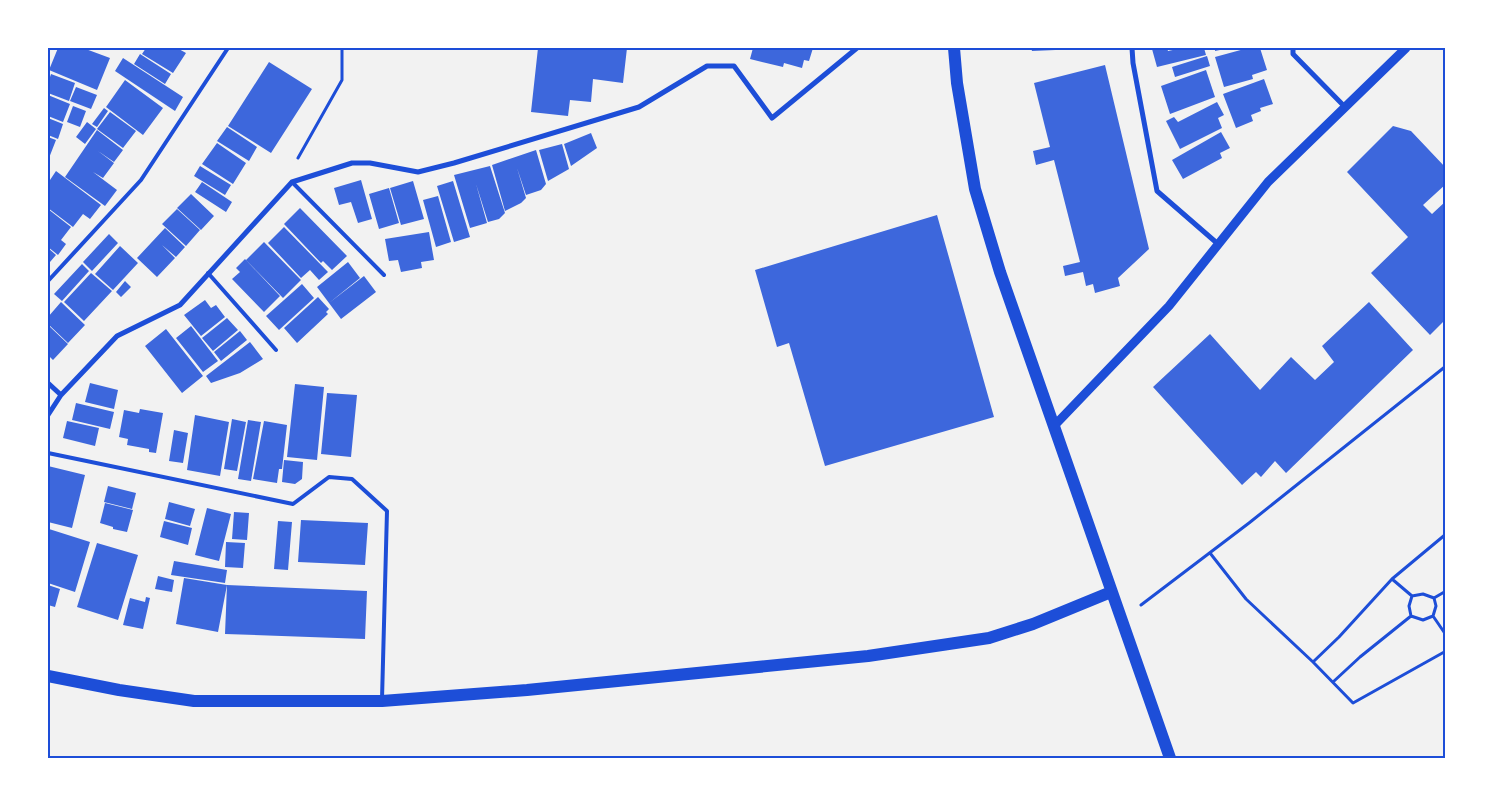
<svg xmlns="http://www.w3.org/2000/svg" width="1493" height="806" viewBox="0 0 1493 806" font-family="Jost,sans-serif">
  <style>
    .building { fill: #3d67dc }
    .lines { fill: none; stroke-linecap: round; stroke-linejoin: round }
    .path { stroke: #1d4ed8; stroke-width: 3 }
    .service { stroke: #1d4ed8; stroke-width: 4 }
    .minor { stroke: #1d4ed8; stroke-width: 5 }
    .tertiary { stroke: #1d4ed8; stroke-width: 9 }
    .primary { stroke: #1d4ed8; stroke-width: 12 }
    .neatline { fill: none; stroke: #1d4ed8; stroke-width: 2 }
  </style>
  <rect width="100%" height="100%" fill="#f2f2f2"/>
  <path class="building" d="M58,48H83L110,58L97,90L49,70Z
    M146,48H177L186,53L173,73L142,54Z
    M538,48H627L623,83L593,79L591,102L570,100L568,116L531,112Z
    M753,48H813L809,61L804,60L802,68L784,63L783,67L750,59Z
    M1031,48H1079V49L1032,51Z
    M1160,48H1167L1168,51L1182,48H1204L1206,55L1157,67L1152,49Z
    M1215,48H1230L1215,51Z
    M1248,48H1260L1267,70L1252,75L1253,79L1224,87L1215,57Z
    M140,54L171,74L165,84L134,64Z
    M1207,56L1210,66L1175,77L1172,67Z
    M123,58L183,97L175,111L115,71Z
    M269,62L312,89L271,153L228,126Z
    M1105,65L1149,249L1118,278L1120,286L1095,293L1093,284L1086,286L1083,272L1065,276L1063,266L1080,262L1054,160L1036,165L1033,151L1050,147L1034,83Z
    M1206,70L1215,97L1170,114L1161,86Z
    M51,74L75,83L69,101L48,93V83Z
    M1264,79L1273,104L1260,108L1261,111L1251,115L1253,121L1236,128L1223,94Z
    M125,80L163,108L143,135L106,107Z
    M76,87L97,95L91,109L70,101Z
    M48,95L70,104L63,122L48,116Z
    M1217,102L1224,115L1218,118L1222,128L1180,149L1166,121L1174,117L1178,122Z
    M73,106L86,111L80,127L67,122Z
    M104,108L108,111L97,127L92,124Z
    M110,112L136,131L123,148L97,129Z
    M48,118L63,124L58,139L48,135Z
    M87,122L96,129L85,144L76,137Z
    M1393,126L1411,131L1446,168V184L1423,205L1432,214L1446,201V319L1430,335L1371,273L1408,237L1347,172Z
    M227,127L257,147L249,161L217,141Z
    M97,130L123,150L114,162L98,151L114,163L103,178L93,172L117,190L105,206L65,177Z
    M1221,132L1230,148L1220,153L1222,158L1183,179L1172,160Z
    M591,133L597,148L571,166L564,144Z
    M48,137L56,140L49,158H48Z
    M217,143L246,163L233,184L202,164Z
    M562,144L569,169L548,181L539,150Z
    M536,150L546,184L541,190L526,195L517,168L526,198L521,203L505,211L492,165Z
    M200,166L231,185L225,195L194,176Z
    M490,166L505,213L499,219L488,222L476,184L487,223L470,228L454,175Z
    M56,171L101,205L90,219L83,214L73,227L48,208V183Z
    M361,180L372,219L358,223L351,202L339,205L334,188Z
    M413,181L424,219L401,225L390,188Z
    M453,181L470,237L454,242L437,186Z
    M202,182L232,202L226,212L195,192Z
    M389,188L399,223L379,229L369,194Z
    M191,194L214,216L201,230L177,208Z
    M438,196L451,242L436,247L423,200Z
    M300,208L347,256L332,270L323,261L321,263L284,224Z
    M48,209L71,227L61,240L66,244L58,255L48,247Z
    M177,209L200,230L186,246L162,224Z
    M937,215L994,417L825,466L789,343L777,347L755,270Z
    M284,227L328,272L319,280L310,270L301,278L268,243Z
    M165,228L185,247L176,257L162,245L175,258L157,277L137,258Z
    M429,232L434,260L421,262L422,268L401,272L398,260L389,261L385,239Z
    M109,234L118,243L92,271L83,262Z
    M264,242L301,280L283,298L246,260Z
    M120,246L138,263L113,290L95,274Z
    M48,248L56,255L50,262L48,260Z
    M245,259L280,296L264,312L232,279L240,272L236,268Z
    M348,262L360,278L329,303L317,287Z
    M82,264L89,271L62,301L54,294Z
    M91,273L112,291L84,321L64,302Z
    M364,276L376,292L341,319L329,303Z
    M125,281L131,287L121,297L116,292Z
    M302,284L314,298L279,330L266,316Z
    M318,297L329,309L326,312L328,314L297,343L284,328Z
    M205,300L211,308L216,305L225,317L201,336L184,315Z
    M61,302L85,325L68,343L48,324V317Z
    M1369,302L1413,350L1286,473L1275,461L1261,477L1256,472L1242,485L1153,387L1210,334L1260,390L1291,357L1315,380L1334,362L1322,346Z
    M227,318L238,330L213,351L202,338Z
    M48,325L68,344L53,360L48,355Z
    M191,326L218,361L203,372L176,338Z
    M166,329L203,376L182,393L145,346Z
    M240,331L247,340L221,361L214,352Z
    M250,342L263,359L240,373L211,383L206,376Z
    M90,383L118,390L114,409L85,402Z
    M295,384L324,387L317,460L287,457Z
    M327,393L357,395L351,457L321,454Z
    M76,403L114,412L110,429L72,420Z
    M140,409L163,413L156,453L149,452V449L127,445L128,439L119,437L124,410L139,413Z
    M195,415L229,422L220,476L187,470Z
    M232,419L246,422L237,471L224,469Z
    M248,420L261,422L251,481L238,479Z
    M67,421L99,428L95,446L63,438Z
    M264,421L287,425L282,469H279L277,483L253,479Z
    M174,430L188,433L183,463L169,461Z
    M284,460L303,462L302,479L295,484L282,482Z
    M48,466L85,475L72,528L48,522Z
    M108,486L136,493L132,509L104,502Z
    M169,502L195,509L190,526L165,519Z
    M105,503L133,510L127,532L113,529V527L100,523Z
    M207,508L231,514L219,561L195,555Z
    M234,512L249,513L247,540L232,539Z
    M301,520L368,523L365,565L298,562Z
    M164,521L192,528L188,545L160,537Z
    M278,521L292,522L288,570L274,569Z
    M49,529L90,542L75,592L48,583V534Z
    M226,542L245,543L243,568L225,567Z
    M97,543L138,555L118,620L77,607Z
    M174,561L227,570L225,583L171,575Z
    M158,576L174,580L172,592L155,589Z
    M184,578L227,585L367,591L365,639L225,634L227,585L218,632L176,624Z
    M48,585L60,589L55,607L48,605Z
    M146,597L150,598L143,629L123,625L130,598L145,602Z"/>
  <g class="lines">
    <path class="path" d="M298,158L342,80V48
      M1210,553L1246,599L1313,662L1353,703L1446,651
      M1392,579L1412,596
      M1141,605L1249,523L1446,366
      M1411,616L1423,620L1433,616L1436,606L1434,598
      M1433,616L1446,635
      M1313,662L1339,637L1392,579L1446,534
      M1333,682L1360,657L1411,616L1409,606L1412,596L1423,594L1434,598L1446,591"/>
    <path class="service" d="M292,182L384,275
      M208,273L276,350
      M48,281L141,180L228,48
      M48,453L293,504L329,477L352,479L387,511L382,699"/>
    <path class="minor" d="M1132,48L1133,63L1157,191L1218,244
      M1293,48V54L1345,107
      M48,383L61,395
      M48,415L61,395L117,336L180,305L292,182L352,163H370L418,172L454,163L639,107L707,66H734L772,118L857,48"/>
    <path class="tertiary" d="M1054,426L1169,306L1268,182L1406,48"/>
    <path class="primary" d="M954,48L957,83L975,189L1000,272L1170,758
      M48,676L119,690L194,701H382L527,690L868,656L989,638L1033,624L1111,592"/>
  </g>
  <rect width="1493" height="806" fill="none" stroke="#ffffff" stroke-width="98"/>
  <rect x="49" y="49" width="1395" height="708" class="neatline"/>
</svg>
